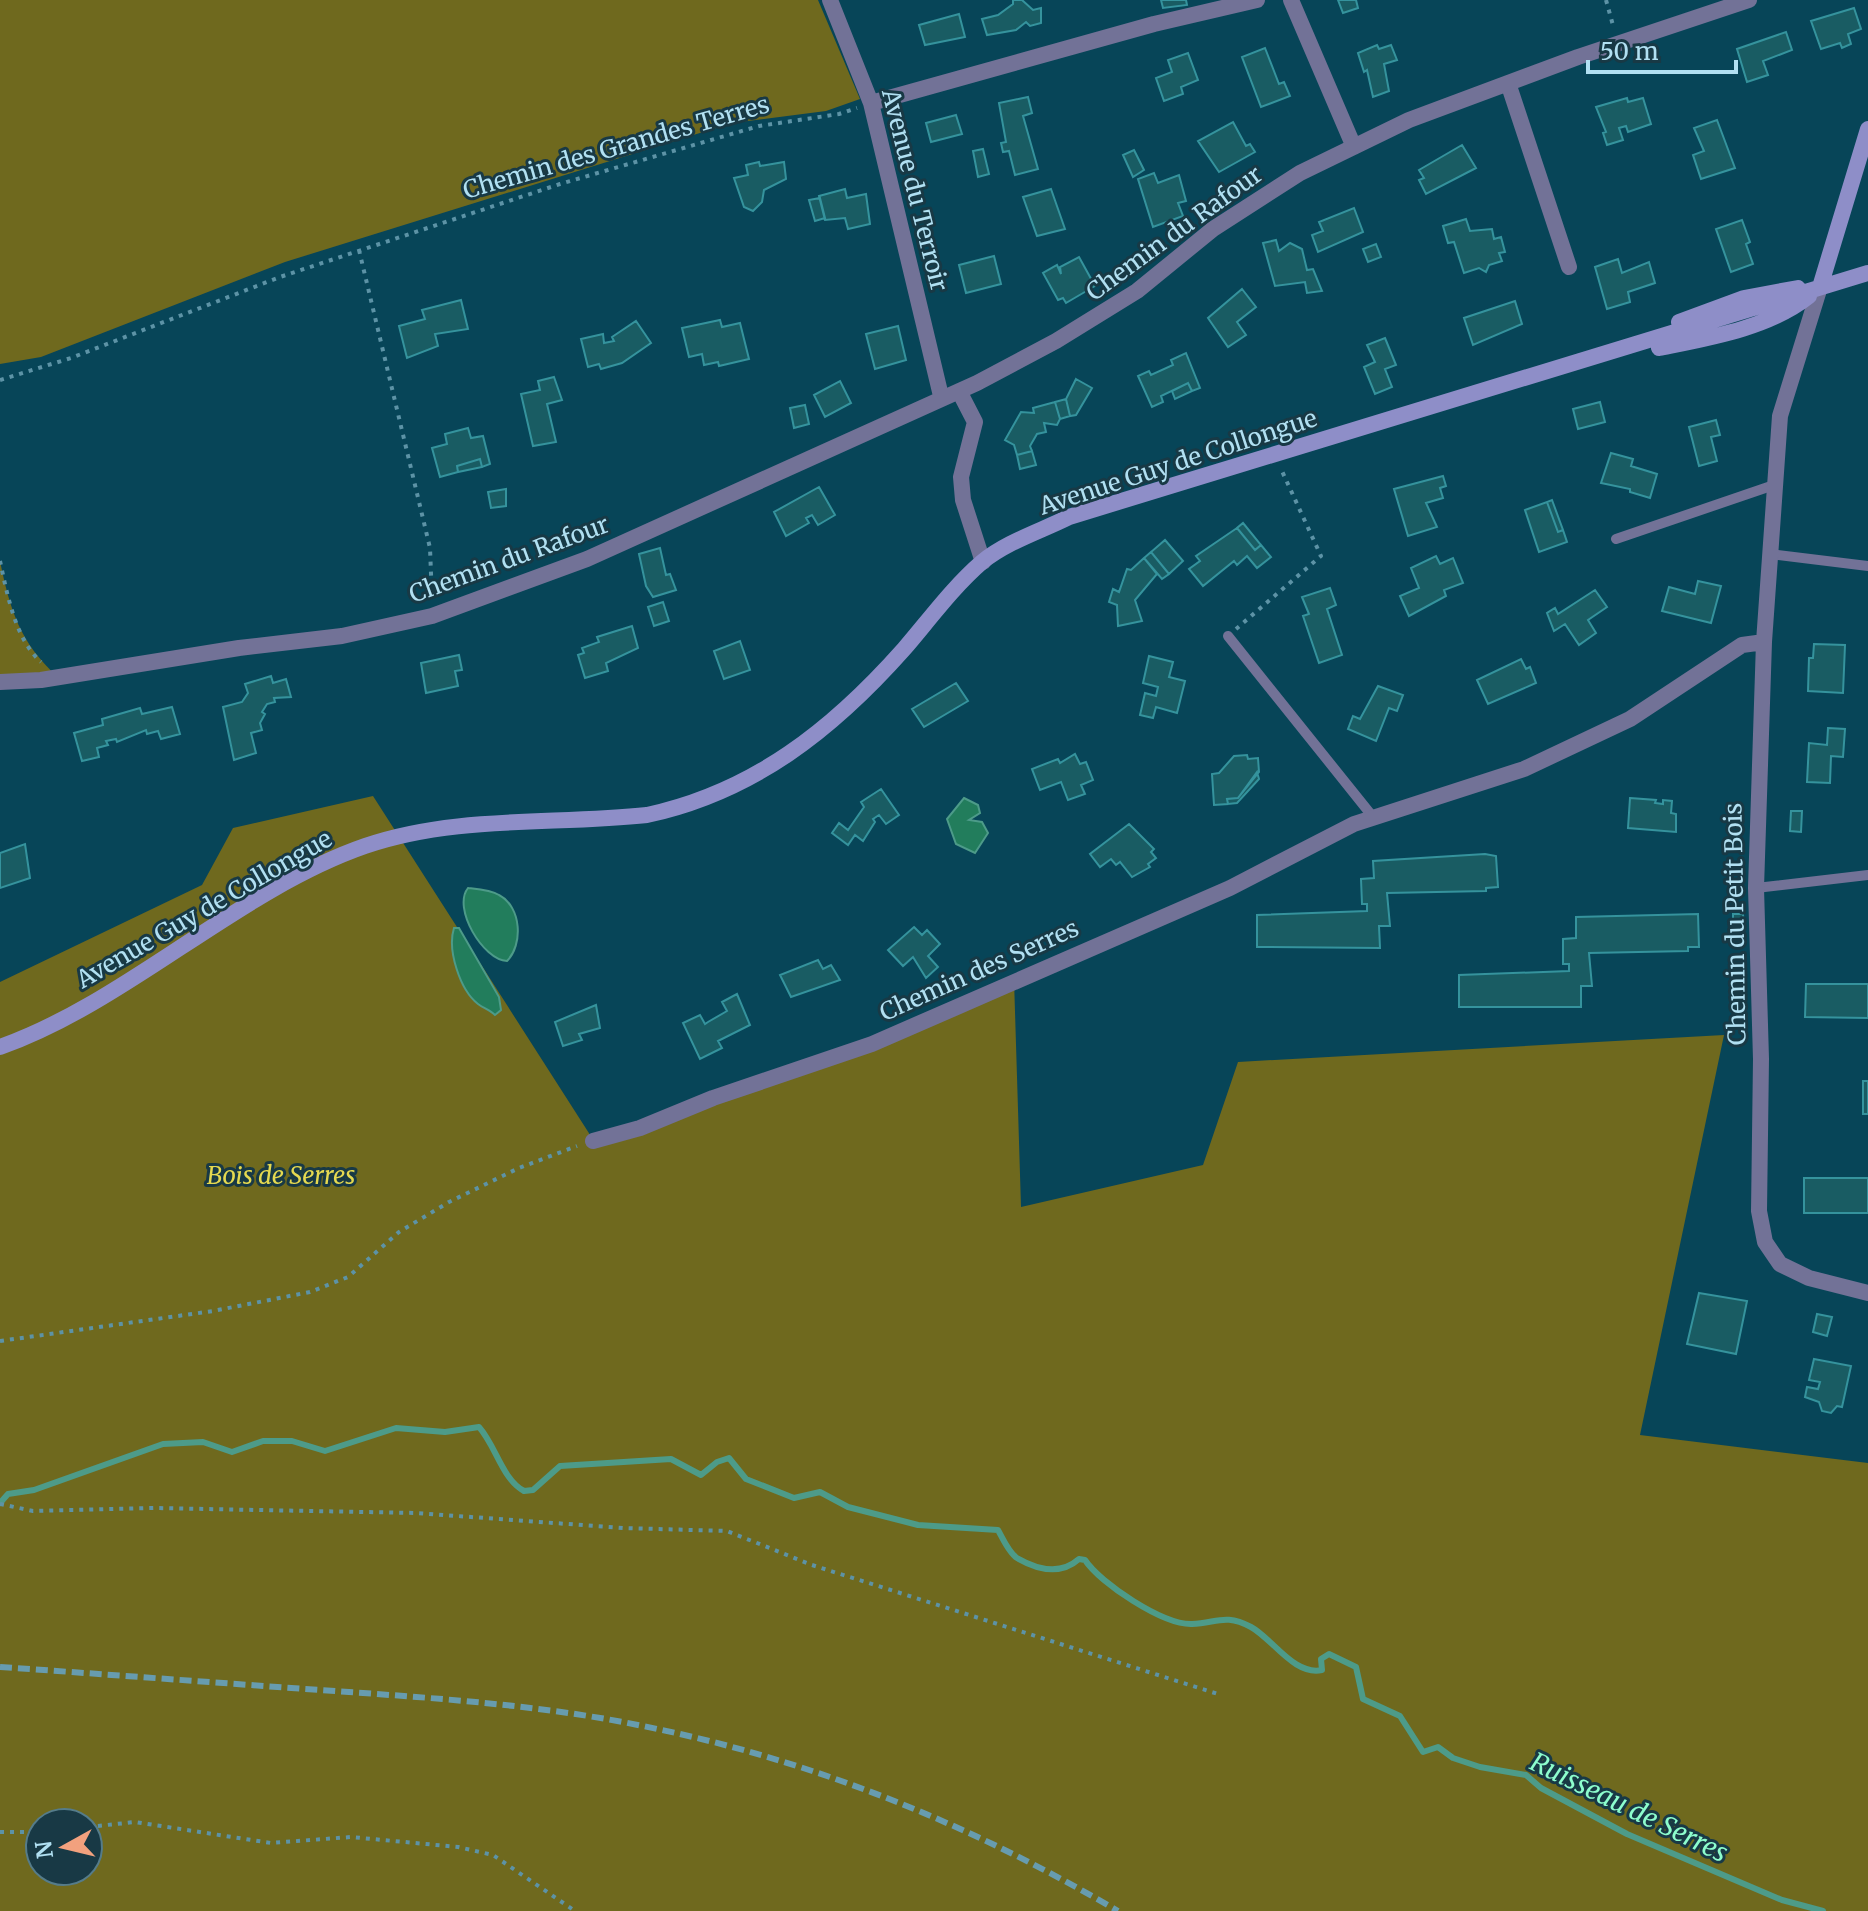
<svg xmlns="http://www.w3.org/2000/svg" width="1868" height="1911" viewBox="0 0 1868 1911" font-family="Merriweather,serif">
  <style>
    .green { fill: #6f691e; fill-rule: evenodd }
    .water { fill: #227d5c; stroke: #4d9b89; stroke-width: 2 }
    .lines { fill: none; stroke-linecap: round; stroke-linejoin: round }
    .stream { stroke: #4d9b89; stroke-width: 6 }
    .building { fill: #195c63; stroke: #35939d; stroke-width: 2 }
    .path { stroke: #5d93a6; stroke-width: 4; stroke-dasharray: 4 6; stroke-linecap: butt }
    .lane { stroke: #727297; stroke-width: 10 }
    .street { stroke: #727297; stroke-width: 16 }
    .secondary { stroke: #8e8ec8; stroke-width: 16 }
    .rail { stroke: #679caf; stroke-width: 6; stroke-dasharray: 12 6; stroke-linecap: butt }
    .labels { text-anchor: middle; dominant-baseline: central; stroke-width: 6; stroke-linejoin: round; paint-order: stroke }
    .street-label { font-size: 24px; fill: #b1e0f2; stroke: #183945 }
    .park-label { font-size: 24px; font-style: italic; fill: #e5d950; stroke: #183945 }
    .water-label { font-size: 26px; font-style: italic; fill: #8dfdcd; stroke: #183945 }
  </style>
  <rect width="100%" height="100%" fill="#074558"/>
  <path class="green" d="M0,0H818L860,99L826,111L732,123L285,262L41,357L0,364Z
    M0,561C10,610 20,643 58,677L0,678Z
    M373,796L594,1141L804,1066L1014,979L1021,1207L1203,1165L1238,1062L1724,1035L1640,1435L1868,1463V1911H0V982L202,885L233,828ZM40,1823H88V1871H40Z"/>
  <path class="water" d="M964,798L978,805L980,813L969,820L982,822L988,833L975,853L956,844L947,819Z
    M468,888C477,889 491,890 499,895C522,907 523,945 507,961C483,960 452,908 468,888Z
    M454,928H459L499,997L501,1010L495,1015C490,1010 483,1008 478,1004C460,990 447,950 454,928Z"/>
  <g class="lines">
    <path class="stream" d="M0,1503L8,1494L34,1490L163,1444L203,1442L232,1452L263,1441H292L325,1451L396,1428L445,1432L479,1427C496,1446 502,1479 524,1491L533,1490L560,1466L671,1459L701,1475L717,1462L729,1458L746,1479L794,1498L820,1492L848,1507L918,1525L998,1530C1003,1539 1009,1553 1017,1558C1038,1570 1061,1575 1079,1559L1085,1560C1100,1583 1163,1625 1192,1624C1217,1623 1225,1613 1251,1627C1273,1639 1294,1676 1322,1670L1321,1659L1329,1654L1356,1667L1363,1699L1400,1716L1423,1752L1438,1747L1453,1758L1480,1767L1526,1775L1541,1788L1627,1834L1782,1900L1823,1911"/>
  </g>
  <path class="building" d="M1013,0H1022L1033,10L1041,8V23L1030,26L1026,22L1016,30L987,35L982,19L998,15L1013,4Z
    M1161,0H1186L1187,5L1163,8Z
    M1338,0H1356L1358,8L1343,13Z
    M1854,8L1861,29L1848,34L1851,44L1842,48L1840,43L1821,49L1811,21Z
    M959,14L965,37L925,45L919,25Z
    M1786,32L1792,50L1763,61L1768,75L1747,82L1737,49Z
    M1377,45L1379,49L1391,45L1397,60L1384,64L1389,91L1373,97L1367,70L1364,72L1358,53Z
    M1265,48L1279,84L1284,82L1290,96L1261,107L1242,57Z
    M1188,53L1198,80L1181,87L1183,94L1164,101L1156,78L1172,72L1168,60Z
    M1028,97L1032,113L1023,116L1038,169L1015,175L1009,151L1003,152L1001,143L1006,142L999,103Z
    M1627,98L1628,102L1643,98L1651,124L1628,132L1626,126L1619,128L1623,140L1607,145L1603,133L1606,132L1596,107Z
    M956,115L962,134L931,142L926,123Z
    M1717,120L1735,168L1701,179L1693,155L1704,151L1694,128Z
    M1233,122L1246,146L1250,144L1255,152L1219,172L1198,141Z
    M1462,145L1476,168L1426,194L1419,180L1424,178L1419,170Z
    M983,149L989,174L978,177L973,151Z
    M1134,150L1144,170L1133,177L1123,155Z
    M759,162L760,166L784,162L786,179L764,190L762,202L753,211L744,207L734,178L748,175L746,165Z
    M1154,173L1158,183L1179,175L1186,201L1178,203L1183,216L1153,227L1138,179Z
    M845,189L847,198L866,194L870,224L848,229L845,218L825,220L819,196Z
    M1051,189L1065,229L1037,236L1023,197Z
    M820,198L825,218L815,221L809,200Z
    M1354,208L1363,232L1318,252L1312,235L1323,231L1319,222Z
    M1466,219L1470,231L1492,229L1494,239L1501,237L1505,252L1499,253L1502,261L1489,265L1486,272L1479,268L1464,273L1454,242L1448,243L1443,226Z
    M1742,220L1750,242L1746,244L1753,264L1731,272L1716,229Z
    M1276,240L1279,251L1290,243L1302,249L1307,270L1313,269L1322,291L1307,293L1305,282L1275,286L1263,243Z
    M1376,244L1381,257L1368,262L1363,249Z
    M994,256L1001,284L966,293L959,265Z
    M1079,257L1095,286L1066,303L1063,298L1058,300L1043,273L1057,265L1061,274L1060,267Z
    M1618,259L1622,273L1649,262L1655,283L1628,292L1630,302L1607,309L1595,267Z
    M1242,289L1256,307L1237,322L1246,335L1228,347L1208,318Z
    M461,300L468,329L435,334L438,346L407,358L399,326L425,319L422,310Z
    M1515,301L1522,324L1473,345L1464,318Z
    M720,320L722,327L740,323L749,359L719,366L718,362L704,365L702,354L689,357L682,328Z
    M636,321L651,343L622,363L601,369L599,364L588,367L581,339L603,334L604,343L614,341L612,337Z
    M898,326L906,360L875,369L866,334Z
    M1385,338L1396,365L1385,369L1392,387L1375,394L1364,367L1375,362L1367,345Z
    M1186,353L1200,388L1192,391L1188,383L1161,396L1163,402L1152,407L1138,376L1149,371L1151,375L1173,365L1171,360Z
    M554,377L562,400L547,404L556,442L533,446L521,394L540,390L538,381Z
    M1076,379L1092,388L1076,415L1070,416L1066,399Z
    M840,381L851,403L825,417L814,395Z
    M1188,383L1192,391L1175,399L1172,391Z
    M1066,399L1070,416L1060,419L1055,402Z
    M1055,402L1060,419L1057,425L1044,423L1046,432L1037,434L1030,446L1032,451L1017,455L1014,445L1005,440L1021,412L1034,413L1033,408Z
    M1600,402L1605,422L1578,429L1573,409Z
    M805,405L809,424L794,428L790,408Z
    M1716,420L1720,435L1711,437L1717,461L1699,466L1689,427Z
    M468,428L471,438L483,436L490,464L482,467L480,459L457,466L458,472L440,477L432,448L447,444L445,434Z
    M1032,451L1036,465L1020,469L1017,455Z
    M1611,453L1633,459L1631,466L1657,474L1650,498L1630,492V489L1601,483Z
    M480,459L482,467L458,472L457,466Z
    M1443,476L1446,486L1440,488L1443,498L1426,503L1437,527L1408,536L1394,489Z
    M819,487L835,515L818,525L812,515L806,518L809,523L786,536L774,512Z
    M506,489V506L491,508L488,492Z
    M1552,500L1563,530L1558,532L1547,502Z
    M1547,502L1558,532L1563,530L1567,542L1539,552L1525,510Z
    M1243,523L1261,545L1255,550L1237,528Z
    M1237,528L1255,550L1261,545L1271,557L1257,568L1247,556L1237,565L1234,561L1203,586L1189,569L1200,561L1196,556Z
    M1165,540L1183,561L1169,574L1151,552Z
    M660,548L666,575L670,574L676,590L653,597L646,586L639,554Z
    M1151,552L1169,574L1162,579L1144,558Z
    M1436,556L1440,564L1453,558L1463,583L1444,590L1446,596L1409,616L1400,596L1419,588L1411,568Z
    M1144,558L1157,574L1135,600L1142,621L1118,626L1117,605L1109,602L1113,589L1119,592L1127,569L1131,570Z
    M1698,581L1721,586L1711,623L1662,611L1669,587L1695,594Z
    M1330,588L1336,605L1327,609L1342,655L1319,663L1303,616L1309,614L1302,597Z
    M1595,590L1607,607L1588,620L1596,633L1579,645L1565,624L1554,631L1547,613L1555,608L1558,614Z
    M663,602L669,621L654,626L648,607Z
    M632,626L638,648L606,663L608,671L585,678L578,655L584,653L582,648L599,642L597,637Z
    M740,641L750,670L724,679L714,651Z
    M1814,644L1845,645L1843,693L1808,691L1809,658H1813Z
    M459,655L462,670L455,671L458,686L426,693L421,663Z
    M1149,656L1173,662L1169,677L1185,681L1177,713L1156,707L1153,718L1140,715L1145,693L1156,696L1158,687L1143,683Z
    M1521,659L1526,669L1530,667L1536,683L1488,704L1477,680Z
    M271,676L273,683L286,679L291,697L274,698L275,702L267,704L262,712L265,714L260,723L262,730L251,733L256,753L234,760L223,707L242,702L248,693L245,684Z
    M956,683L968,701L924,727L912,709Z
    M1378,686L1403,695L1397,711L1389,708L1376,741L1348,729L1353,716L1360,719Z
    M172,707L180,734L161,739L158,731L147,734L146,730L117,742L116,739L106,741L108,745L97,748L99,757L82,761L74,733L103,725L102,719L140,708L142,714Z
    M1828,728L1845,729L1843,757L1831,756L1830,783L1807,782L1809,743L1827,745Z
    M1075,754L1080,764L1086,762L1093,780L1081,785L1085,794L1068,800L1061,782L1040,790L1032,769L1058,759L1060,763Z
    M1247,755L1248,759L1258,758L1259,772L1238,798L1227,799L1228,804L1214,805L1212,774L1219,773L1234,756Z
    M1257,772L1259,779L1237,803L1228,804L1227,799L1238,798Z
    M881,789L899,815L886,824L879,815L873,819L875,822L863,841L855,835L848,845L832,833L839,823L848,830L864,807L861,802Z
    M1630,798L1656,800L1655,803L1663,804V800L1672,801L1671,813L1676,814V832L1628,828Z
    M1791,811H1802L1801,832L1790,831Z
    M1129,824L1154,849L1151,852L1156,858L1148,864L1150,867L1132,877L1120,862L1116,865L1111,859L1100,867L1090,854Z
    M25,844L30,878L0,888V853Z
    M1485,854L1496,856L1498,887L1486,888V891L1387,893L1390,926H1379L1380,948L1257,947V915L1367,911V904H1362L1361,879L1374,878L1373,861Z
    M1698,914L1699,947H1688V951L1589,953L1592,986H1581V1007H1459V975L1569,971V964H1563V939L1576,938V917Z
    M1733,914H1743L1744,934L1733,935Z
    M914,927L922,935L927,930L940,944L928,956L938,967L926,978L913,957L903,966L888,950Z
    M818,960L823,969L831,965L840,980L791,997L780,975Z
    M1806,984H1868V1018L1805,1017Z
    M737,994L750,1025L718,1041L722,1048L700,1059L683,1023L700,1015L705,1024L708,1022L727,1011L722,1002Z
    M596,1005L600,1028L579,1034L582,1040L563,1046L555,1022Z
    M1863,1081H1868V1114H1863Z
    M1804,1178H1868V1213H1804Z
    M1699,1293L1747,1301L1736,1354L1687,1344Z
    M1817,1314L1832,1317L1827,1336L1813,1332Z
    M1814,1359L1851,1366L1842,1407L1837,1406L1831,1413L1822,1411L1819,1402L1805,1397L1807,1387L1818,1389L1820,1382L1809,1380Z"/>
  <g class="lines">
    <path class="path" d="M1606,0L1614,29
      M359,250L430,548L432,599
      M0,380L71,358L280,277L560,184L759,126L839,114L857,108
      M0,561C7,593 15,639 41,662
      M1236,629L1321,556L1281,469
      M0,1341L213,1311L310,1292L348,1277L399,1232L449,1202L519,1168L577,1146
      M0,1504L33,1511L154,1508L416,1513L623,1528L727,1531L812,1565L1221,1695
      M88,1827L135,1822L271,1843L351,1837L458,1847L493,1855L575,1911
      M0,1832H40"/>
    <path class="lane" d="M1616,539L1774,485
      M1770,554L1868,566
      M1228,636L1373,817
      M1756,888L1868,875"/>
    <path class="street" d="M830,0L871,103L941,396
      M1291,0L1354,147
      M1508,83L1569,267
      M871,103L1154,24L1257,0
      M1820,287L1780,416L1764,642L1756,888L1761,1059L1759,1211L1765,1242L1780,1264L1809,1278L1868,1293
      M959,391L975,422L961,477L963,500L983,562
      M0,682L41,680L239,648L342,636L432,616L587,559L977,383L1056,341L1137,291L1213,229L1300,173L1409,120L1578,57L1749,0
      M593,1141L640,1128L713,1098L872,1044L1230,888L1354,824L1524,769L1630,719L1742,645L1764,642"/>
    <path class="secondary" d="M1820,287L1868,129
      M1679,322L1744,298L1798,288
      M1659,348C1709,338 1769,328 1809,296
      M0,1047C127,1002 238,890 365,846C455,815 554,825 647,815C754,792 833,729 904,649C929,620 953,587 982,562C1006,542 1041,531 1069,517L1868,273"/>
    <path class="rail" d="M0,1667C116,1675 233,1684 349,1692C447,1699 546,1706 643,1726C812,1760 970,1824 1118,1911"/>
  </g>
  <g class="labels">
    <g class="street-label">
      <text transform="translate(616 147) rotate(-16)">Chemin des Grandes Terres</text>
      <text transform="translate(915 190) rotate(76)">Avenue du Terroir</text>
      <text transform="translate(1174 233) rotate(-36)">Chemin du Rafour</text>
      <text transform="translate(1178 462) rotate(-18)">Avenue Guy de Collongue</text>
      <text transform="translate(509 559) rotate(-20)">Chemin du Rafour</text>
      <text transform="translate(204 909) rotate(-30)">Avenue Guy de Collongue</text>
      <text transform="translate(1735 924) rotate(-91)">Chemin du Petit Bois</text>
      <text transform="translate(979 970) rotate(-24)">Chemin des Serres</text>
    </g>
    <g class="park-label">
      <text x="281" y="1175">Bois de Serres</text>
    </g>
    <g class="water-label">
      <text transform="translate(1629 1807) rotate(26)">Ruisseau de Serres</text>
    </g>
  </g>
  <g transform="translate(64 1847) rotate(262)"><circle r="38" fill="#183945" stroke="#557c8a" stroke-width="2"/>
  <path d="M0-6L14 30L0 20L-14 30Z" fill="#f2a17e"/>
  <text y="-12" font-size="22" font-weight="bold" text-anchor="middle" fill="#b1e0f2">N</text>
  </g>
  <path d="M1588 60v12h148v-12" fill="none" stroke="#b1e0f2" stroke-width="4"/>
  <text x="1600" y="60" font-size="24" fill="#b1e0f2" stroke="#183945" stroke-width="6" paint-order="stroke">50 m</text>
</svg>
